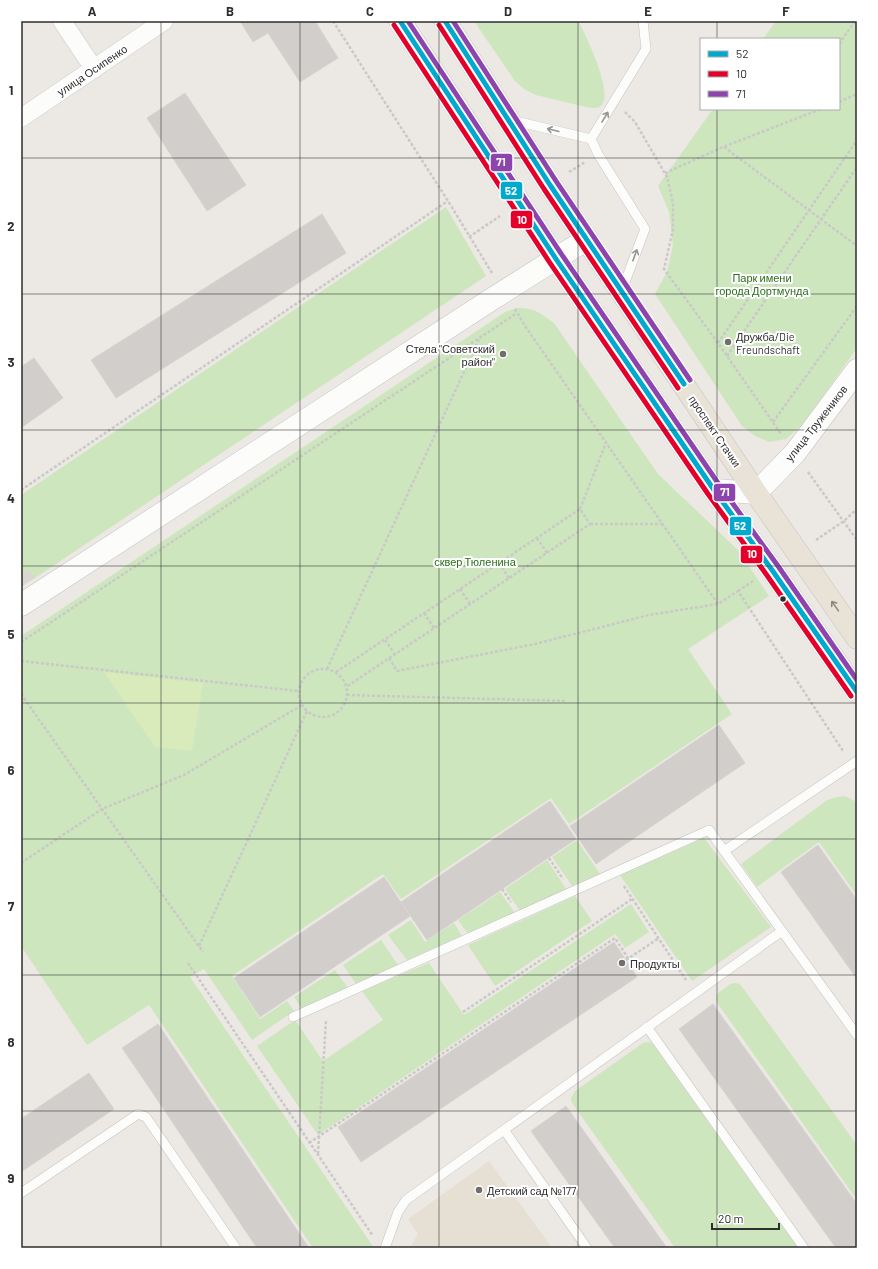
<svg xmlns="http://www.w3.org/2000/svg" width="878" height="1269" viewBox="0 0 878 1269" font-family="Barlow,sans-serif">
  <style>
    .education { fill: #e6dfd3 }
    .green { fill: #cee6be }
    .pitch { fill: #d9eabb }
    .plaza { fill: #dad6d2 }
    .building { fill: #d1cecb; stroke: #d7d4d0 }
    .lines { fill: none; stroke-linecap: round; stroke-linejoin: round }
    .service-casing { stroke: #c5c4c5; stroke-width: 10 }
    .minor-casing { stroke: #c5c4c5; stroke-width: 19 }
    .secondary-casing { stroke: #c5c4c5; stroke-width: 23 }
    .primary-casing { stroke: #c6c5c4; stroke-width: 23 }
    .path { stroke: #c9c9c8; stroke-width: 2.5; stroke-dasharray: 3 2; stroke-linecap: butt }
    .service { stroke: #fcfcfb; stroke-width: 9 }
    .minor { stroke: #fcfcfb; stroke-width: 18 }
    .secondary { stroke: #fcfcfb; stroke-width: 22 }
    .primary { stroke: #e8e3d6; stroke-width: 22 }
    .bus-1-casing { stroke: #fff; stroke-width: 8 }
    .bus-2-casing { stroke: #fff; stroke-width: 8 }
    .bus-3-casing { stroke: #fff; stroke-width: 8 }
    .bus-1 { stroke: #00a9ce; stroke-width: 5 }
    .bus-2 { stroke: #e4002b; stroke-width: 5 }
    .bus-3 { stroke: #8e44ad; stroke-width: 5 }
    .oneway { stroke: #959594 }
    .oneway2 { stroke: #8b8882 }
    .grid { fill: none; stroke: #2e2e2e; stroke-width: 1; stroke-opacity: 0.55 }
    .poi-dot { fill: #706f6e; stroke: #fff; stroke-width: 1.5 }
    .bus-dot { fill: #2e2e2e; stroke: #fff; stroke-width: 1.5 }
    .labels { text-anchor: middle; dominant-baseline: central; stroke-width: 4; stroke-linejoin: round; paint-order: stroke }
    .street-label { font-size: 11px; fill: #2e2e2e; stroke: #fff }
    .park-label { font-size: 11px; fill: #2d6d1c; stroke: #fff }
    .poi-label { font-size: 11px; fill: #2e2e2e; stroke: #fff; text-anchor: start }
    .line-badge { stroke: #fff; stroke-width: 1.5 }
    .badge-label { font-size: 11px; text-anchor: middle; font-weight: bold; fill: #fff }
    .neatline { fill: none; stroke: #2e2e2e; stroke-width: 1.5 }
    .grid-label { font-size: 13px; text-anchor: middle; font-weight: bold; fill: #2e2e2e }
  </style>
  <rect width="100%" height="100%" fill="#ece8e4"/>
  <path class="education" d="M489,1161L552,1248H410L418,1234L408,1219Z"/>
  <path class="green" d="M475,21H577L580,24C587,38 614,94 601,106C596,109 591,108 586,107L536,95L524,89L515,81L478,27Z
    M776,21H857V348L803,424L786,439L769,442L755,436L742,426L655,294L667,272L673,245L669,212L658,186L713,109H839V39H763Z
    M446,207L486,276L35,578L28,570L21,575V495Z
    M517,308C535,308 540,313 554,323L658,474L738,550L769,596L688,649L732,714L569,824L551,798L401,899L383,874L232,976L260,1019L287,1001L294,1011L252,1040L204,969L190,977L374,1248H313L149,1005L87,1045L21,946V636L505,312Z
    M845,796L855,801L857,804V896L819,842L757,887L741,864L827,800L837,797Z
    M704,838L771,927L692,981L620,875Z
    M577,840L600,874L572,886L552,857Z
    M547,860L567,890L520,911L505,889Z
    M500,892L515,913L468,934L458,920Z
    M575,896L592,921L495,986L468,945Z
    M631,904L649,932L625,948L615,934L318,1135L257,1046L295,1020L323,1061L383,1020L362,991L429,963L464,1015Z
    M411,920L425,942L454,923L462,936L407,960L388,935Z
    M381,940L398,965L356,984L343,965Z
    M335,970L348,988L302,1009L294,997Z
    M735,983L740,984L857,1145V1200L718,1004L716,999L717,994L730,984Z
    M648,1042L652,1043L798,1248H675L572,1103L571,1098L575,1091L643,1043Z"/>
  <path class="pitch" d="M104,672L203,683L192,751L155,747Z"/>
  <path class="plaza" d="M28,569L35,578L21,587V575Z"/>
  <path class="building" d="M240,21H315L338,58L300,82L268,33L253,42Z
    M185,93L246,185L207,211L147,118Z
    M322,214L346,253L116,398L91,360Z
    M34,358L63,398L21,428V367Z
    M719,725L745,763L596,864L570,826Z
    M550,801L576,839L427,940L401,902Z
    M818,845L857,900V979L781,872Z
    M384,877L410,916L260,1017L234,978Z
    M614,942L637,977L361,1162L338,1127Z
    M713,1004L857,1204V1248H836L679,1029Z
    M158,1024L309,1248H257L144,1080L122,1048Z
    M89,1073L114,1109L21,1172V1119Z
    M566,1106L667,1248H615L531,1131Z"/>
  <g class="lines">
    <defs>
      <path id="service" d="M511,120L591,139
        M622,290L645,229L598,154L591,139L646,49L643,21
        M724,851L857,761
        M293,1017L709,830L857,1035
        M647,1027L804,1248
        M504,1130L587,1248
        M21,1193L138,1114L146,1117L236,1248
        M385,1248L398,1212L406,1200L782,931"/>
      <path id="minor" d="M62,21L94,69
        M21,118L164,21"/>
      <path id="secondary" d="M714,490L756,493L795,453L857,370
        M21,605L489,301L587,239"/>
      <path id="primary" d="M400,21L556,259L714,490L772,570L857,692
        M445,21L550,185L756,493L857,638"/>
    </defs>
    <use href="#service" class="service-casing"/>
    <use href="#minor" class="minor-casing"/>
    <use href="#secondary" class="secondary-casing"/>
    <use href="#primary" class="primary-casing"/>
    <path class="path" d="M333,21L448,201L492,273
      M839,44L855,21
      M839,102L857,94
      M625,112L635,122L667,177L673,203V229L664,269L718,343L781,434
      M724,147L857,246
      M569,172L585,162
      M665,173L723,147L821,109
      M469,237L500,216
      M515,309L525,326L718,604L738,591L843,751
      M718,343L857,140
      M727,356L857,167
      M773,422L857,306
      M808,472L857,540
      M21,490L448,201
      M580,509L606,443
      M590,524H663
      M537,538L547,553
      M816,540L844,521L857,509
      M499,563L509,578
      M460,589L470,604
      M738,591L753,581
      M424,613L434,628
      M385,640L395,654
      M21,642L517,313
      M389,658L397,671L535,644L649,615L718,604
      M21,661L298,691
      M299 693a24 24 0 1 1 48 0a24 24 0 1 1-48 0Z
      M327,669L480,337
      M336,672L580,509L590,524L346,687
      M21,694L203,952
      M347,695L566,701
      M549,858L563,879
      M21,863L102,809L184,775L302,705
      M624,886L686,980
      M502,889L511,902
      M199,946L307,711
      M626,960L659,938
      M188,963L373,1236
      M463,1012L632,899
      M309,1143L615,938L628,958
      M318,1154L326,1020"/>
    <use href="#service" class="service"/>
    <use href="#minor" class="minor"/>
    <use href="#secondary" class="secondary"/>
    <use href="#primary" class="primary"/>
    <defs>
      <path id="bus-1" d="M400,21L556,259L714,490L772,570L857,692
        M445,21L550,185L684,384"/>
      <path id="bus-2" d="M394,25L550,263L708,494L766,574L851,696
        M439,25L544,189L678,388"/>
      <path id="bus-3" d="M408,21L562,255L720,486L778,566L857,680
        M453,21L556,181L690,380"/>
    </defs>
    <use href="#bus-1" class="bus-1-casing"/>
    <use href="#bus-2" class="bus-2-casing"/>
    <use href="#bus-3" class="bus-3-casing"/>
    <use href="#bus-1" class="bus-1"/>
    <use href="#bus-2" class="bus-2"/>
    <use href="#bus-3" class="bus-3"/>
  </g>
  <defs><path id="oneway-shaft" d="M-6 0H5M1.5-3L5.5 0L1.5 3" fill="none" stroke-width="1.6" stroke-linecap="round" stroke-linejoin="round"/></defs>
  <g class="oneway">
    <use href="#oneway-shaft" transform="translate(605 117) rotate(-59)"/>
    <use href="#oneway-shaft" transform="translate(553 130) rotate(-166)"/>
    <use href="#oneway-shaft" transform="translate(635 255) rotate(-70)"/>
  </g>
  <use class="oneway2" href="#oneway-shaft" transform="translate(835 606) rotate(-125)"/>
  <path class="grid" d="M161,21V1248M300,21V1248M439,21V1248M578,21V1248M717,21V39M717,109V1248M21,158H857M21,294H857M21,430H857M21,566H857M21,703H857M21,839H857M21,975H857M21,1111H857"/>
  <g class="poi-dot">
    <circle cx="728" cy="342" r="4"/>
    <circle cx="503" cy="354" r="4"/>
    <circle cx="622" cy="963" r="4"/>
    <circle cx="479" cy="1190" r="4"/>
  </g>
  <circle class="bus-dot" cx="783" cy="599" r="3.5"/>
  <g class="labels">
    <g class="street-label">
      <text transform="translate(92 70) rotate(-34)">улица Осипенко</text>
      <text transform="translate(816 423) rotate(-52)">улица Тружеников</text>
      <text transform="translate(715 431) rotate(56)">проспект Стачки</text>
    </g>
    <g class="park-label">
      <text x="762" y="277">Парк имени<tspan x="762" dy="13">города Дортмунда</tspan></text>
      <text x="475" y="561">сквер Тюленина</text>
    </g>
    <g class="poi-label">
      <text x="736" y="336">Дружба/Die<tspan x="736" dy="13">Freundschaft</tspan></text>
      <text x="495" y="348" text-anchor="end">Стела "Советский<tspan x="495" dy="13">район"</tspan></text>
      <text x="630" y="963">Продукты</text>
      <text x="487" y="1190">Детский сад №177</text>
    </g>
  </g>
  <g class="line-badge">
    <rect x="490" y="153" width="23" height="19" rx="4" fill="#8e44ad"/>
    <rect x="500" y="181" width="23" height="19" rx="4" fill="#00a9ce"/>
    <rect x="510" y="210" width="23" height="19" rx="4" fill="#e4002b"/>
    <rect x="713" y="483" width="23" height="19" rx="4" fill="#8e44ad"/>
    <rect x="729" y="516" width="23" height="20" rx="4" fill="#00a9ce"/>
    <rect x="740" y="545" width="23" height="19" rx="4" fill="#e4002b"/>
  </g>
  <g class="badge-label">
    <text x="501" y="166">71</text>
    <text x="511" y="195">52</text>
    <text x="522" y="224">10</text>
    <text x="725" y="496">71</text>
    <text x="740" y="530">52</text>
    <text x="752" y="558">10</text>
  </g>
  <rect width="878" height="1269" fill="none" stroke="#ffffff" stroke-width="44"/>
  <rect x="700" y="38" width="140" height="72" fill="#ffffff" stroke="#ababab"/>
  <rect x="708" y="51" width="20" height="6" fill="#00a9ce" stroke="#ababab"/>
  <text x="736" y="58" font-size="12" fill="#2e2e2e">52</text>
  <rect x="708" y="71" width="20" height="6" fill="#e4002b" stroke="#ababab"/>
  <text x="736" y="78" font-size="12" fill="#2e2e2e">10</text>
  <rect x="708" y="91" width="20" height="6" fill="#8e44ad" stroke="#ababab"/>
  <text x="736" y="98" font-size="12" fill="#2e2e2e">71</text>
  <path d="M712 1223v6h67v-6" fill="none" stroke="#2e2e2e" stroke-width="2"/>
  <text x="718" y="1223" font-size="12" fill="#2e2e2e" stroke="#ffffff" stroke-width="3" paint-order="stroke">20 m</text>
  <rect x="22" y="22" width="834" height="1225" class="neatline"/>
  <g class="grid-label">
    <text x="92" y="16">A</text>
    <text x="230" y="16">B</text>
    <text x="370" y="16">C</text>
    <text x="508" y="16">D</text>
    <text x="648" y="16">E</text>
    <text x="786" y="16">F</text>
    <text x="11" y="95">1</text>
    <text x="11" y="231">2</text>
    <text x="11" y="367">3</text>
    <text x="11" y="503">4</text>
    <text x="11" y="639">5</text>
    <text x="11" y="775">6</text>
    <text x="11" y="911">7</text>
    <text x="11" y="1047">8</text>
    <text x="11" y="1183">9</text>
  </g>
</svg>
